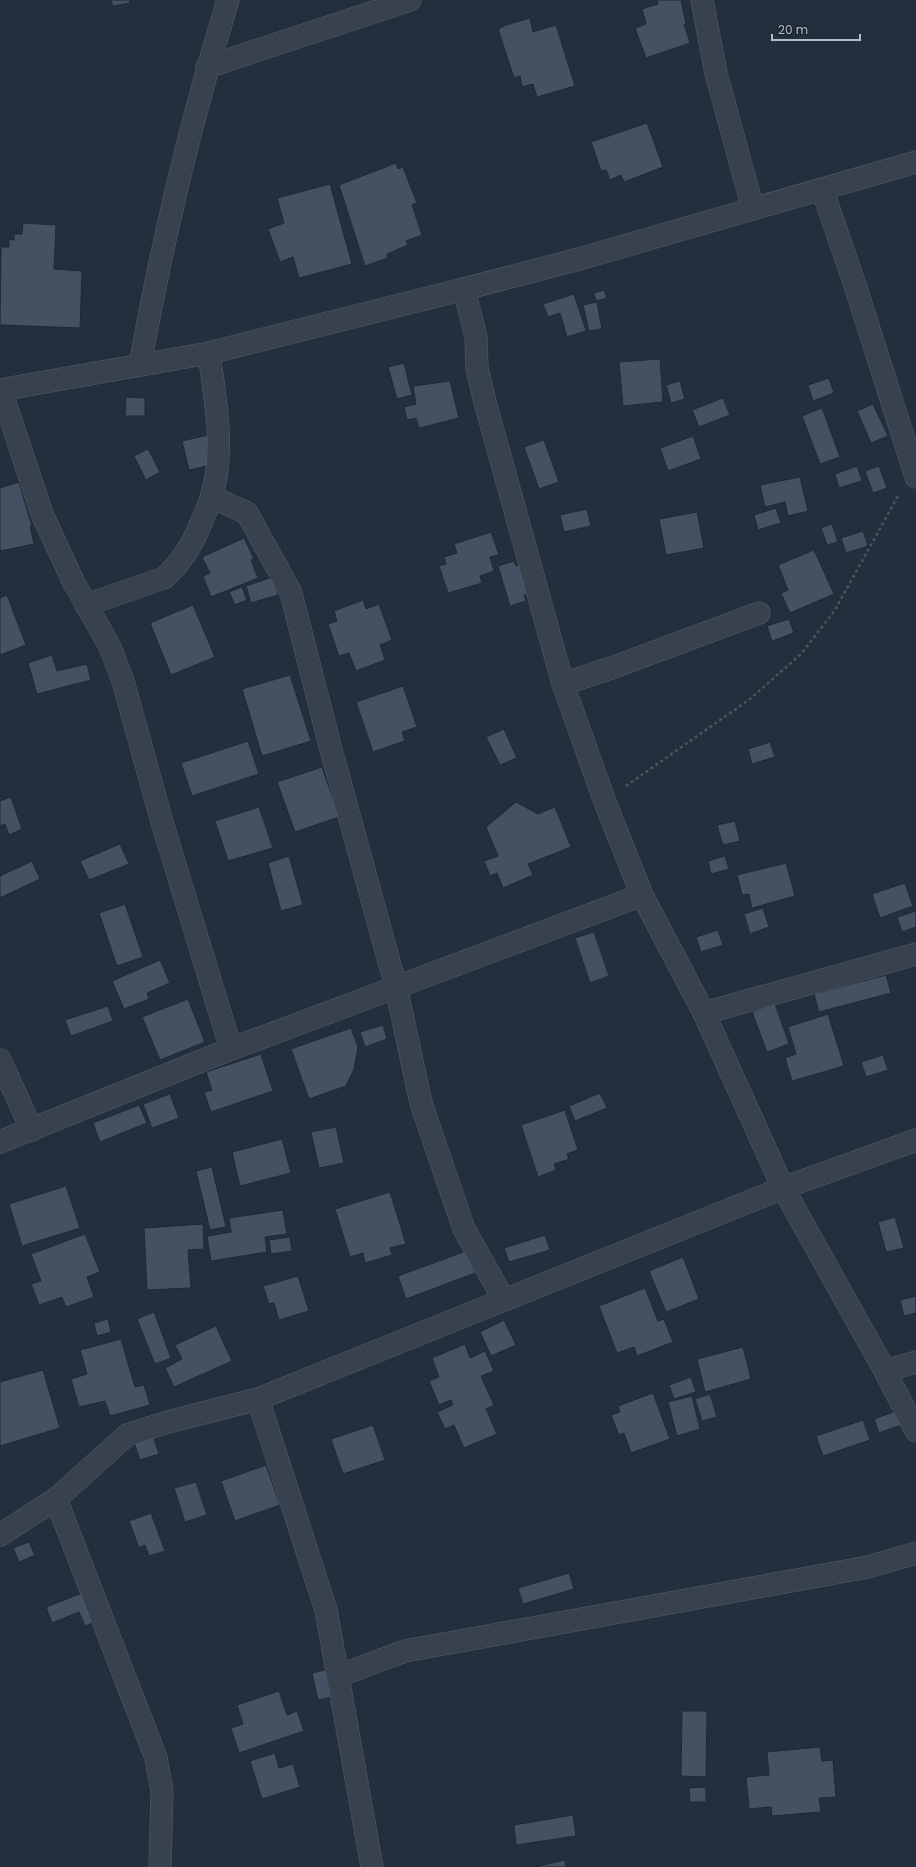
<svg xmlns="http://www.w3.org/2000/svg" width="916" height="1867" viewBox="0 0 916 1867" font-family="Poppins,sans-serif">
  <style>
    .building { fill: #455162; stroke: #1f2835 }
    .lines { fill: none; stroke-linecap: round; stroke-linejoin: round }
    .minor-casing { stroke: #565f6c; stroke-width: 23 }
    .path { stroke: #44595c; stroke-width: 2.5; stroke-dasharray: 3 3; stroke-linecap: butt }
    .minor { stroke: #38414e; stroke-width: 22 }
  </style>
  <rect width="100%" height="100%" fill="#242f3e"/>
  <path class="building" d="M111,0H130V3L113,6Z
    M657,0H681L686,24L684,25L690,43L646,58L635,28L646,24L642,9L658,4Z
    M530,18L533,32L556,25L575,86L537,97L533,84L522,87L520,76L514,78L498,29L506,25Z
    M647,123L663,167L624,182L621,175L610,180L606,170L601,171L591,142Z
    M396,163L398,169L403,167L417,203L412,205L422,235L406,241L408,245L387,254L388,258L365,266L339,185Z
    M330,184L352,264L299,278L293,257L280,262L268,229L284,223L277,198Z
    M23,223L56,225L54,269L82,271L80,328L0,325L1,247H9V239L14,240V234H22Z
    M604,290L607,298L596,301L594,293Z
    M574,294L586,331L567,337L560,313L548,317L543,304Z
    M597,302L602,329L589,331L583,305Z
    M660,359L663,402L623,406L619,362Z
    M404,363L412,395L397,399L388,367Z
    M829,378L834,393L813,401L808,385Z
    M450,381L459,418L419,428L416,418L407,420L404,407L416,404L413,386Z
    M680,381L685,399L671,403L666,385Z
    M126,397L145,398V416H125Z
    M723,398L730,415L699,427L692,410Z
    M873,404L888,436L871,443L857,411Z
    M822,408L840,457L820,464L802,416Z
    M208,435L216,464L189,470L182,441Z
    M693,436L701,459L668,471L660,448Z
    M544,440L559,482L539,489L524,447Z
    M148,449L160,472L146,480L134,456Z
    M857,466L862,481L839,488L835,474Z
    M879,466L887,488L873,493L865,471Z
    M800,477L808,511L788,516L785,502L765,507L760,485Z
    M19,482L32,527H30L34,544L0,551V488Z
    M776,508L781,523L758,530L754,515Z
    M587,509L591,526L564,532L560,515Z
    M697,512L704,548L666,555L659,519Z
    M832,524L838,542L827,545L821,528Z
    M863,531L868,546L846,553L841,538Z
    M491,532L499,555L490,557L494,571L480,576L482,583L448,593L439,566L446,564L444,557L457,553L454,544Z
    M244,538L254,559L251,560L258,578L211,597L203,576L210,573L202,557Z
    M814,550L834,594L790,613L781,593L788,590L778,565Z
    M514,561L516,566L524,564L534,592L524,595L526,601L510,606L498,566Z
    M273,577L278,595L251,603L246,586Z
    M242,587L247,600L235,605L229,592Z
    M7,595L26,645L0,655V598Z
    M363,600L366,609L379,604L392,640L380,645L385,660L356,671L349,653L339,656L328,624L337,621L334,611Z
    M193,605L215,657L171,675L150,623Z
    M789,619L794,633L772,641L767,626Z
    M52,655L57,671L87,664L91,680L37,694L28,663Z
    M290,675L311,741L262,756L242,689Z
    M403,686L417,727L402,732L405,741L373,752L356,702Z
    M504,729L517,758L500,765L486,737Z
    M248,741L259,774L192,796L181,763Z
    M770,742L775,757L752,764L748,749Z
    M322,767L339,817L295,832L277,782Z
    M11,797L22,829L9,835L5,824L0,826V801Z
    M516,802L538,814L555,807L571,847L528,864L533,875L503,888L497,873L490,876L484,861L498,856L486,827Z
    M259,807L273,848L228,861L215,821Z
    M735,821L740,841L723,845L717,825Z
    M120,844L129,864L89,880L80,861Z
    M289,856L303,905L281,911L268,863Z
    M725,856L729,869L711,874L708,861Z
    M32,861L40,879L0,898V876Z
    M786,863L795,896L752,908L749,894L742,895L737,875Z
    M905,883L913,906L880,918L872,894Z
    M125,904L143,957L117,966L99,913Z
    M763,908L769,927L750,934L744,914Z
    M916,911V927L902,932L897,917Z
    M718,930L723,945L701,952L696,937Z
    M594,932L609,976L590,983L575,938Z
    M160,960L170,983L147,993L149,999L124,1009L112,981Z
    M886,975L891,993L819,1012L814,994Z
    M188,999L205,1042L160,1060L142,1017Z
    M775,1004L789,1044L767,1052L752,1012Z
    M108,1006L113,1021L71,1036L65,1020Z
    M828,1014L844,1066L792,1081L785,1058L796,1054L788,1027Z
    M383,1025L387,1039L365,1047L360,1032Z
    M351,1028L358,1047L354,1069L346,1086L309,1099L291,1049Z
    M261,1054L273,1091L211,1112L204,1092L212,1090L206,1072Z
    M883,1055L888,1070L866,1077L861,1062Z
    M600,1093L607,1108L575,1121L569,1106Z
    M170,1094L179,1118L152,1128L143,1104Z
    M139,1105L147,1123L100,1142L93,1123Z
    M565,1110L578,1150L567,1154L569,1159L554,1164L556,1170L538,1177L521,1125Z
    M336,1127L344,1163L319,1168L311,1132Z
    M282,1139L291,1173L240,1186L232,1152Z
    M212,1167L226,1227L210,1230L196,1171Z
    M66,1186L80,1228L22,1246L9,1204Z
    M390,1192L406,1244L390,1248L392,1255L365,1263L363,1253L350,1257L335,1209Z
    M283,1210L287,1234L265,1237L267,1252L211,1261L207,1236L231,1232L229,1218Z
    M895,1217L904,1248L886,1252L878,1222Z
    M203,1224L204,1249L188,1250L191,1288L147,1290L144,1228Z
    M85,1234L100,1272L87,1277L94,1297L66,1307L62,1297L39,1305L31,1284L41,1281L31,1254Z
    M545,1235L550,1250L509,1262L504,1248Z
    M290,1237L292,1251L271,1254L269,1240Z
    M466,1251L475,1273L406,1299L398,1276Z
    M683,1257L699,1299L666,1312L649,1271Z
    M298,1276L309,1311L279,1320L274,1303L269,1304L263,1286Z
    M645,1288L658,1321L664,1319L673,1342L637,1356L634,1347L617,1353L599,1306Z
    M916,1296V1313L904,1316L900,1300Z
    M154,1312L171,1358L155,1364L137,1319Z
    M108,1319L111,1332L97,1336L94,1323Z
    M504,1320L516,1345L491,1356L480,1332Z
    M216,1326L232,1361L174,1387L165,1368L182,1359L175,1345Z
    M121,1339L135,1387L144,1385L150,1405L110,1416L105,1401L79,1407L71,1379L87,1374L80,1350Z
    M465,1344L470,1358L485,1351L494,1371L481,1376L494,1405L486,1409L497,1434L464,1448L454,1425L445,1429L437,1412L453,1405L451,1400L439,1405L429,1381L439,1377L432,1358Z
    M743,1347L751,1379L705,1392L697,1359Z
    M43,1370L60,1428L0,1446V1382Z
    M691,1377L696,1392L674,1399L669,1385Z
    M653,1393L670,1439L631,1453L624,1433L619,1435L611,1415L620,1412L618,1406Z
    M710,1394L717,1417L702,1421L695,1399Z
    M692,1396L700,1429L677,1436L668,1402Z
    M896,1411L901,1425L879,1433L874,1419Z
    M863,1420L870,1440L823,1456L816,1436Z
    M373,1425L385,1460L343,1474L331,1439Z
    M152,1433L159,1454L140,1460L133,1439Z
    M266,1465L280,1505L235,1521L221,1481Z
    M196,1482L207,1515L185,1522L174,1488Z
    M151,1513L165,1551L149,1556L145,1545L139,1548L129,1521Z
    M29,1542L35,1555L19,1562L13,1548Z
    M569,1573L574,1589L523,1604L518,1588Z
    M85,1592L97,1621L85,1626L79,1612L52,1623L46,1607Z
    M329,1669L336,1696L318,1700L312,1673Z
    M279,1691L287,1715L297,1711L304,1731L239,1753L231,1728L243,1724L237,1705Z
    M682,1711H707L706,1777L681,1776Z
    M820,1747L822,1761L833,1760L836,1797L819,1798L821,1812L772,1816L771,1807L749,1809L746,1777L769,1775L767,1752Z
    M275,1753L279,1768L293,1764L300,1787L262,1799L250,1761Z
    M706,1787V1802H690L689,1788Z
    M573,1815L576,1836L516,1845L514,1825Z
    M565,1860L566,1867H534Z"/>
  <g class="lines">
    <defs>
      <path id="minor" d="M702,0L716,73L753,209
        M207,67L410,0
        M916,162L579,259L464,289L476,337L477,368L485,402L563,684L605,802L642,895L704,1013L783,1188L885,1371L916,1431
        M822,189L854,282L916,477
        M140,365C162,242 191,120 228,0
        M0,390L209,353L464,289
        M1,390L42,514L73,581L110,647L123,681L162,822L231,1049
        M212,497L247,513L291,593L329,742L396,987L421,1103L464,1229L504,1300
        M86,605L164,578C180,564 193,543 201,523C204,515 209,506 211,498C226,451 215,400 209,353
        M563,684L617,666L759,613
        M704,1013L916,954
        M0,1060L32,1130
        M0,1142L231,1049L642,895
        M885,1371L916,1362
        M258,1399L326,1610L372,1867
        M56,1499L156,1758L162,1791L160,1867
        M0,1535L56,1499L127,1435L168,1422L258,1399L783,1188L916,1140
        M338,1676L405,1651L868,1567L916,1553"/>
    </defs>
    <use href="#minor" class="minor-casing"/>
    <path class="path" d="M626,786L750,699L801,654L835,610L898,496"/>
    <use href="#minor" class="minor"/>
  </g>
  <path d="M772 34v6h88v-6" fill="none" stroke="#b4bcc9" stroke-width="2"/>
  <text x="778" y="34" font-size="12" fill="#b4bcc9" stroke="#1d2633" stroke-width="3" paint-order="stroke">20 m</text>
</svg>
